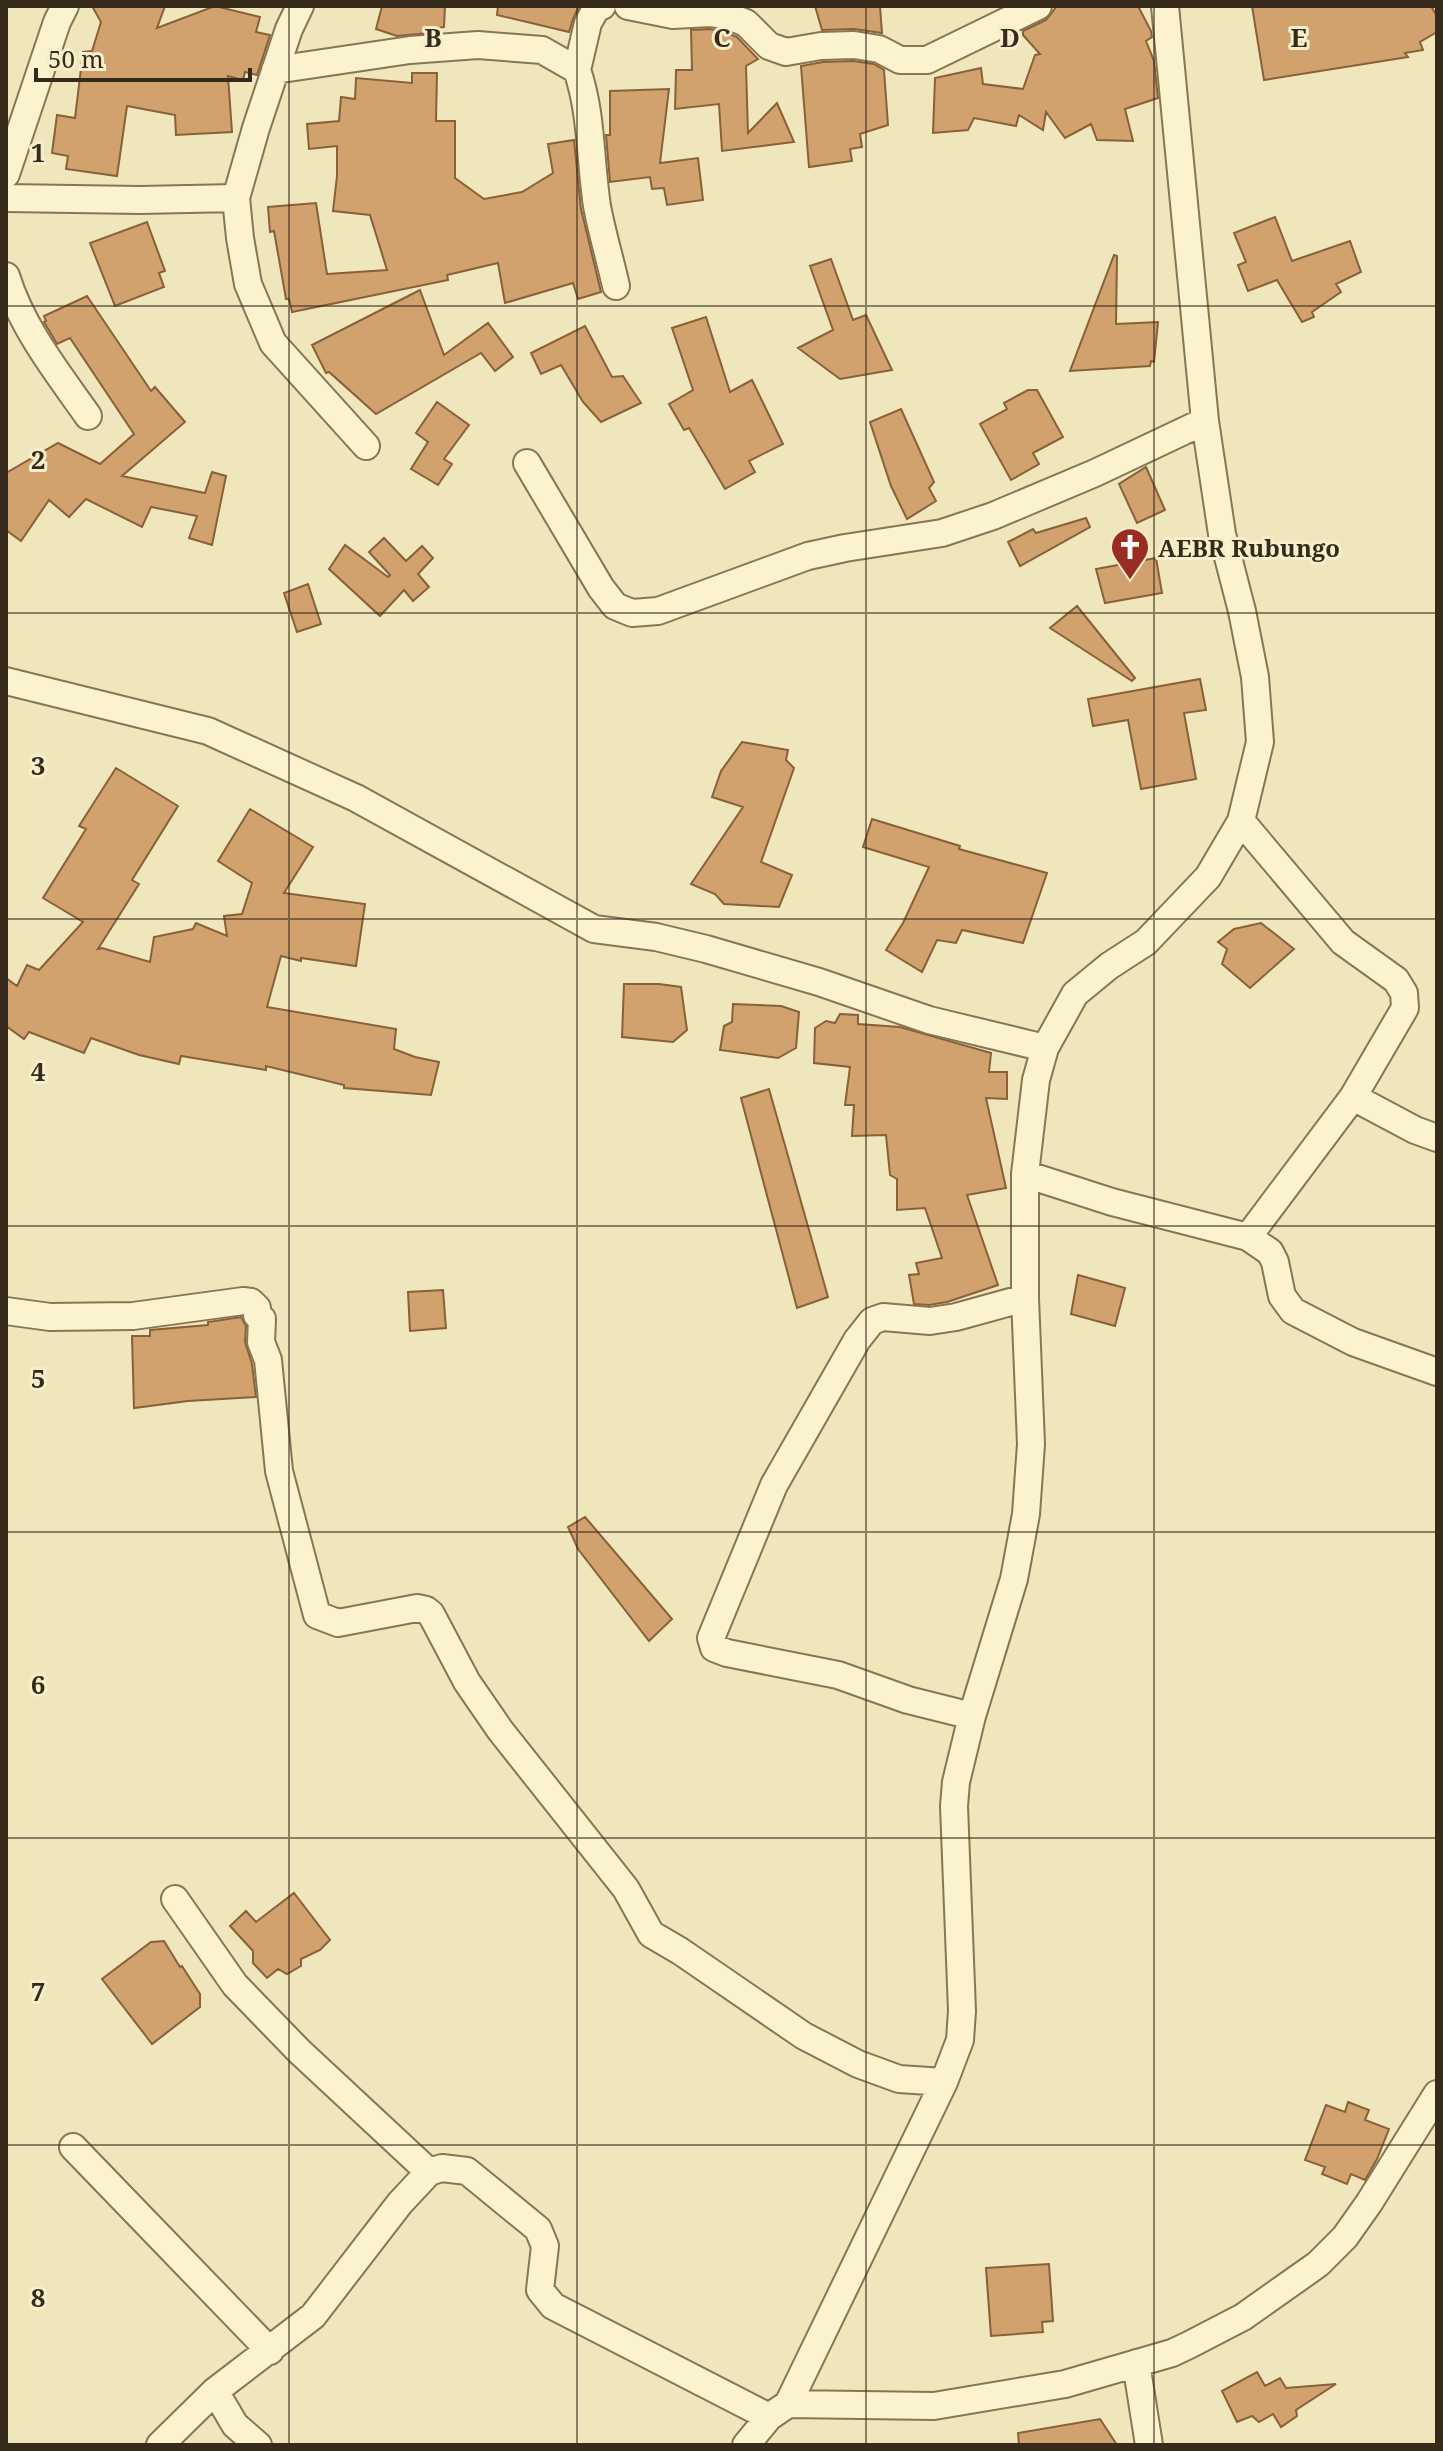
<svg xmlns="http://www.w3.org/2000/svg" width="1443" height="2451" viewBox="0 0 1443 2451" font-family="'Noto Serif',serif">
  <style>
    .building { fill: #d1a16e; stroke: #886039; stroke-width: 2 }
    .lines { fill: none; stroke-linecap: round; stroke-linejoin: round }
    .minor-casing { stroke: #887554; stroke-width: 30 }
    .minor { stroke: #fbf2ce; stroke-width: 26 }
    .grid { fill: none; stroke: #362a1a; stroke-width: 2; stroke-opacity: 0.55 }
    .labels { text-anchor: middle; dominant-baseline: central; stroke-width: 6; stroke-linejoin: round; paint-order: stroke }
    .poi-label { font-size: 24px; font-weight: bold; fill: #362a1a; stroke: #f7efcb; text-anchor: start }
    .grid-label { font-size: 26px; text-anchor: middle; font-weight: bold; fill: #362a1a; stroke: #f7efcb; stroke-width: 6; stroke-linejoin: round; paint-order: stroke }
  </style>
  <rect width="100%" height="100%" fill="#f0e6bb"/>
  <path class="building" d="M92,6H165L157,28L215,6L260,17L256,32L270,35L257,75L245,72L243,80L228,76L232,132L176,135L175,115L127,106L117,176L66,169L68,156L52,153L57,115L75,118L83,52L92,51L101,22Z
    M382,6H445L444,27L429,30V33L397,36L376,29Z
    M498,6H579L573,19L569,32L497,15Z
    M815,6H880L882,33L854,29L822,30Z
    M1057,6H1138L1151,31L1152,37L1146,41L1154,61L1158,98L1125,109L1133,141L1097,140L1091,124L1065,138L1046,112L1043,130L1019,115L1016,126L974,118L968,130L933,133L935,78L981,68L983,84L1023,89L1035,55L1040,54L1023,35V31L1046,20Z
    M1252,6H1431L1437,16V32L1420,42L1423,50L1405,53L1408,57L1264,80Z
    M709,29L722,31L737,37L758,59L746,66L748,133L777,103L794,142L722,151L719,104L675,109L676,70H692L691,30Z
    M853,61L874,64L884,70L888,125L860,134L862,147L850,149L852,161L809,167L801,66L823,62Z
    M412,73H437L436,121H455V178L484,199L522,192L553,173L548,144L574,140L581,209L601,292L578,299L573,283L505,303L498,263L447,275L448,280L292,312L289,299H286L274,231L270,232L268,207L316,203L327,274L387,270L370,215L333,211L337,176V146L309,149L307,124L339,121L341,97L355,99L356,78L412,83Z
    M669,89L660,163L698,158L703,200L667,205L664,188L652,189L650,177L610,182L606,135H610V91Z
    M1275,217L1292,261L1350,241L1361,272L1336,284L1341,292L1312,312L1314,317L1302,322L1277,280L1248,291L1238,265L1246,262L1234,233Z
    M147,222L165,271L159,273L164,287L115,306L90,243Z
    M1114,255L1117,256L1116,324L1158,322L1154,362L1151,361L1150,366L1070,371Z
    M831,259L853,320L866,315L892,370L840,379L798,348L833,330L810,266Z
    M420,290L444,355L488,323L513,357L495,371L481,353L376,414L329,372L326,373L312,345Z
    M87,296L151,391L155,387L185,422L122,476L205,493L212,472L226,476L212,545L189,538L197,516L151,507L142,527L86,499L69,517L49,500L21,541L6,530V473L58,443L100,464L134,434L70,338L57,344L44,322L46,321L44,316Z
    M706,317L730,392L752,380L783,444L749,461L755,472L725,489L689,428L684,430L669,404L693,390L672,328Z
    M585,326L612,377L623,376L641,403L601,422L583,402L561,365L541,374L531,353Z
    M1028,390H1037L1063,437L1033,453L1039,464L1011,480L980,424L1007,409L1004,403Z
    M437,402L469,425L444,459L452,464L438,485L411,469L428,442L416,433Z
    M901,409L934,482L929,488L936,501L907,519L891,486L870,422Z
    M1146,467L1165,510L1137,523L1119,484Z
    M1086,518L1090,527L1020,566L1008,542L1033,529L1036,533Z
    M384,538L406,561L422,546L433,558L418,574L429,587L413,601L404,590L380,616L329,569L345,545L388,577L390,575L369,552Z
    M1156,558L1162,593L1105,603L1096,569Z
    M308,584L321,624L297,632L284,593Z
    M1077,606L1135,678L1132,681L1050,628Z
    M1200,679L1206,710L1184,713L1196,779L1141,789L1128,720L1093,726L1088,699Z
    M742,742L788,750L786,760L794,768L761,862L792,875L779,907L724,904L715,894L691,884L743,807L712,797L721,771Z
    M116,768L178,806L132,880L139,884L98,949L102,948L150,962L154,937L193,929L196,923L227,936L224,916L242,914L252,883L218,861L250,809L313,847L284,893L365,904L356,966L301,958V961L281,956L267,1007L396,1029L394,1049L415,1057L439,1062L431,1095L344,1088V1085L266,1066V1070L181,1056L179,1064L139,1055L91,1038L84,1053L29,1032L24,1039L6,1026V978L17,986L27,965L39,970L83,922L43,898L86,829L79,826Z
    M872,819L960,846L959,849L1047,873L1023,943L962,930L956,943L937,940L922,972L886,950L903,923L929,867L863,847Z
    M1261,923L1294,949L1250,988L1222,964L1227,949L1218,942L1234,929Z
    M624,984H659L681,987L687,1030L673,1042L622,1037Z
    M733,1004L781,1006L799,1012L796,1048L778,1058L720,1050L724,1026L732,1022Z
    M840,1014L858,1015V1024L900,1027L991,1053L989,1072H1007V1099L986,1098L1006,1188L967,1195L998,1285L947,1302L929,1305L914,1304L909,1275L919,1274L916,1263L942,1258L925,1208L897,1210V1179L890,1175L886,1135L852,1136L854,1105H845L850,1067L814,1063L815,1028L826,1021L835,1023Z
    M769,1089L828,1297L797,1308L741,1098Z
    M1078,1275L1125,1288L1115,1326L1071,1314Z
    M443,1290L446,1328L410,1331L408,1292Z
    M241,1317L246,1326L245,1342L252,1364L256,1397L188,1401L134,1408L132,1336H150V1330L208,1325V1322Z
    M585,1517L672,1619L649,1641L578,1549L568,1527Z
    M294,1893L330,1940L320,1950L301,1959V1966L287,1974L278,1969L267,1978L253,1963V1951L230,1926L246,1911L256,1922Z
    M164,1941L180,1967L182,1966L200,1994V2007L152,2044L102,1979L151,1942Z
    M1348,2102L1369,2110L1365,2120L1389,2129L1377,2159L1365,2180L1351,2174L1347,2184L1322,2174L1325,2167L1305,2160L1326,2105L1345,2112Z
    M1049,2264L1053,2321L1042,2322L1043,2332L991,2336L986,2268Z
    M1257,2372L1265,2386L1280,2378L1286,2388L1336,2384L1296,2410L1297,2416L1281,2427L1273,2414L1259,2422L1252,2416L1237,2422L1222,2391Z
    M1100,2419L1117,2445H1019L1018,2433Z"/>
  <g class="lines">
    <defs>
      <path id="minor" d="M300,6L289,29L256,128L236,198L240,238L248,284L273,343L366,446
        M628,6L673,15L710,13L726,15L746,23L769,46L786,52L821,46L854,45L879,49L900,60H927L1038,6
        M275,70L410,50L478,45L542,50L577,70C592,113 590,161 597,206C602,233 610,259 616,286
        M577,70L588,23L597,7L602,6
        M6,174L57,22L65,6
        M6,198L140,200L236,198
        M6,276C22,328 57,372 88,416
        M527,463L601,588L615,606L632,613L658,611L808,556L845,548L942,533L993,516L1095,473L1205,421
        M6,681L208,731L356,798L594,929L656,937L706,949L819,982L929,1020L1045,1048
        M1241,821L1343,942L1396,980L1404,993L1405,1008L1353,1097L1248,1237
        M1353,1097L1415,1130L1437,1138
        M1025,1174L1112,1202L1248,1237L1270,1252L1275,1262L1282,1296L1293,1311L1353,1342L1437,1372
        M6,1311L50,1317L133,1316L243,1301L251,1302L257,1308V1315L262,1319L261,1342L268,1360L279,1471L317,1615L338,1623L417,1608L426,1610L431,1614L467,1682L500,1730L626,1889L651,1934L680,1951L804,2036L858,2064L899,2079L944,2082
        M972,1716L908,1700L838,1675L727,1653L714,1648L711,1638L774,1485L857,1340L872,1321L883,1317L930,1321L956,1317L1025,1298
        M175,1899L235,1985L299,2051L429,2172
        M73,2147L270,2351
        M1136,2363L1149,2445
        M788,2404L934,2406L1065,2384L1172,2353L1189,2345L1243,2317L1318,2264L1345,2237L1369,2203L1437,2094
        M160,2445L215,2391
        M258,2445L235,2425L215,2391L313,2316L400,2203L429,2172L442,2168L467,2171L538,2229L545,2246L540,2290L553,2306L769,2417
        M746,2445L769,2417L788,2404L944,2082L960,2040L962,2011L954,1806L956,1782L972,1716L1014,1579L1026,1514L1031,1444L1025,1298V1174L1036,1080L1045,1048L1075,994L1109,966L1146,942L1208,877L1241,821L1260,742L1255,677L1242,611L1222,534L1205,421L1165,6"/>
    </defs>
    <use href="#minor" class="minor-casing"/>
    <use href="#minor" class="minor"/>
  </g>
  <path class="grid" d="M289,6V2445M577,6V2445M866,6V2445M1154,6V2445M6,306H1437M6,613H1437M6,919H1437M6,1226H1437M6,1532H1437M6,1838H1437M6,2145H1437"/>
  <defs>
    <symbol id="church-pin" viewBox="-11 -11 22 30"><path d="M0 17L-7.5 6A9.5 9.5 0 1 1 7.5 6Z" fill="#9a2d21" stroke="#f7efcb"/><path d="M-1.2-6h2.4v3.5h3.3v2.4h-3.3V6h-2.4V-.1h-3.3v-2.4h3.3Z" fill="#fff"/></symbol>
  </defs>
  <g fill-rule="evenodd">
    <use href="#church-pin" x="1108" y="525" width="44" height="60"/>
  </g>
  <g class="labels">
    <g class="poi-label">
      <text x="1158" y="547">AEBR Rubungo</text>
    </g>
  </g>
  <g class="grid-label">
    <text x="433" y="47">B</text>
    <text x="722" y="47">C</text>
    <text x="1010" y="47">D</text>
    <text x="1299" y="47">E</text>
    <text x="38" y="162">1</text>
    <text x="38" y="469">2</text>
    <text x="38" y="775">3</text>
    <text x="38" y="1081">4</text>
    <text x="38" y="1388">5</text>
    <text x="38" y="1694">6</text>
    <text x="38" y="2001">7</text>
    <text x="38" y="2307">8</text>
  </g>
  <rect width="1443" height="2451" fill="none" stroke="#362a1a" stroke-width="16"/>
  <path d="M36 68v12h214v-12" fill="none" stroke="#362a1a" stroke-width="4"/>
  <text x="48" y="68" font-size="24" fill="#362a1a" stroke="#f7efcb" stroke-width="6" paint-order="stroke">50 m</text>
</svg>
